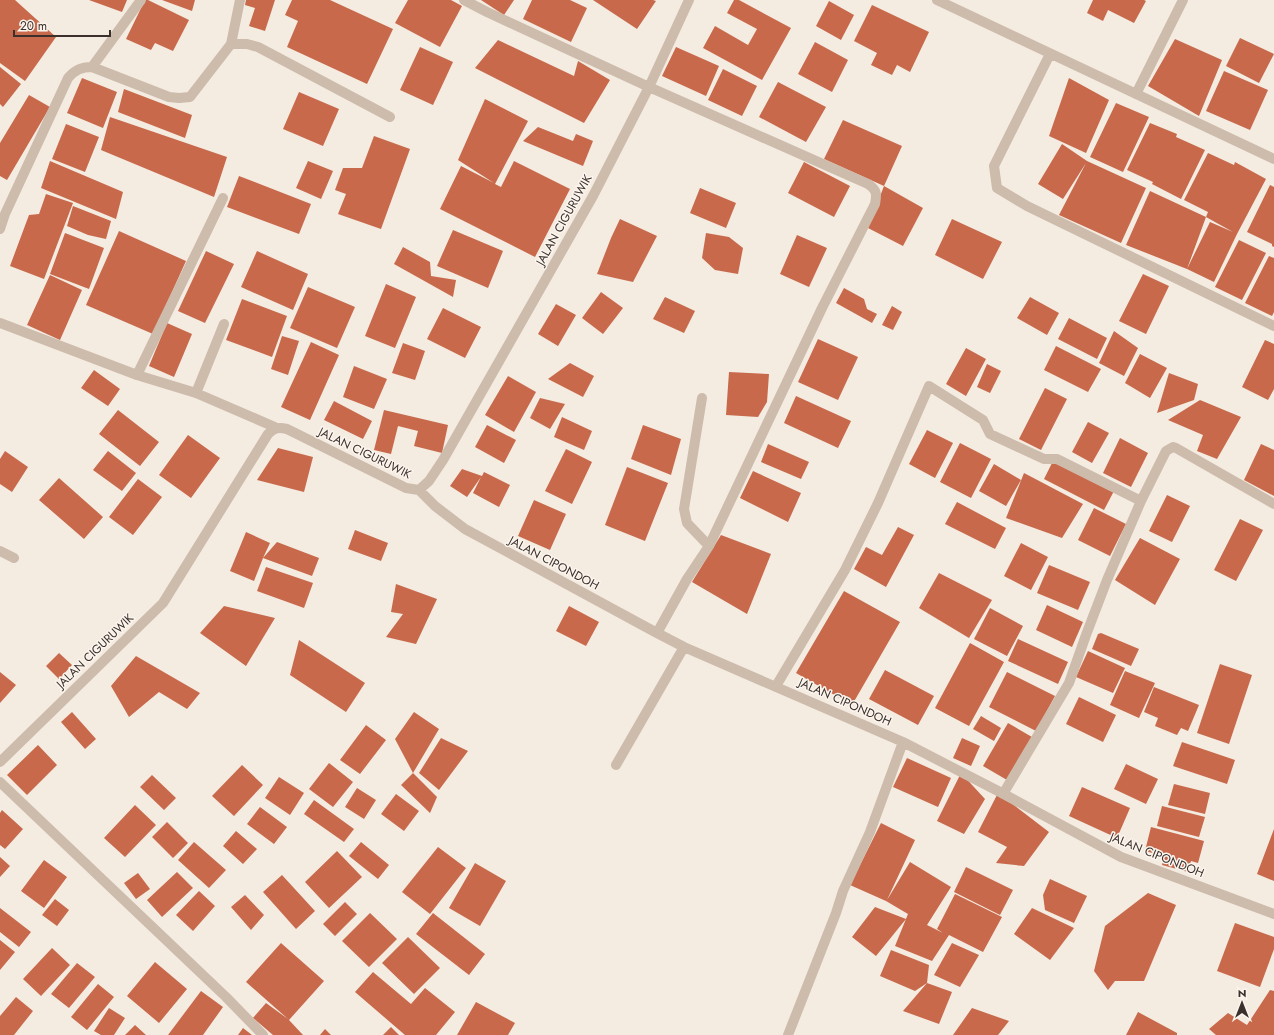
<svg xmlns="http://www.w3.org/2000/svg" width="1274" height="1035" viewBox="0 0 1274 1035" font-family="Jost,sans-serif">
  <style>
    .building { fill: #c8694b }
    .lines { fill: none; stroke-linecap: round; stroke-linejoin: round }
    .minor { stroke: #cdbbac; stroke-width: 10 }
    .labels { text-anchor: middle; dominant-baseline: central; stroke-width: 3; stroke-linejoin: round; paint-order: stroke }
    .street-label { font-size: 12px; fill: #3b302b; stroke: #fbf5ee }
  </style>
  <rect width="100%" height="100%" fill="#f4ebe1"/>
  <path class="building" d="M0,0H15L56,37L25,81L0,63Z
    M89,0H127L122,12Z
    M145,0H148L189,20L173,51L155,43L151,50L126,39Z
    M162,0H195L192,11Z
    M246,0H275L265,31L249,26L255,8L245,5Z
    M292,0H330L393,29L367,84L287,47L298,21L285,15Z
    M408,0H451L462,6L440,47L395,23Z
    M481,0H514L504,15Z
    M532,0H570L587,8L571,42L523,19Z
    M593,0H653L656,1L637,29Z
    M734,0H739L791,28L762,80L703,48L715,26L748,45L757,29L727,13Z
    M1093,0H1144L1146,1L1134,23L1108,10L1103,21L1087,13Z
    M829,1L854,15L841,40L816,26Z
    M872,5L929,32L910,72L897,65L892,75L871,65L877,53L854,41Z
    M1240,38L1274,54L1259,83L1226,66Z
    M1175,39L1222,60L1199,116L1148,86Z
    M498,40L574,76L578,61L610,80L584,123L475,68Z
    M815,42L848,60L832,92L798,74Z
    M420,47L453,62L433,105L400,90Z
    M676,47L719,66L706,96L662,76Z
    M0,67L21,84L3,107L0,104Z
    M723,69L757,86L742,116L708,100Z
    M1224,71L1268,90L1250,130L1206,111Z
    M82,78L117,92L103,128L67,113Z
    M1069,78L1109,100L1086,153L1049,136Z
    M778,82L826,107L806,142L759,117Z
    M124,89L192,115L185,138L118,112Z
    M299,92L339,109L323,146L283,129Z
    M29,95L50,107L7,180L0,176V143Z
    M485,99L528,121L495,184L501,187L514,161L570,189L535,257L440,209L461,166L494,183L458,160Z
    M1116,103L1149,117L1123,172L1090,157Z
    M110,117L227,157L214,197L101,150Z
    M843,120L902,146L884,186L923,208L903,246L868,228L884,186L824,159Z
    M1150,123L1177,134L1176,137L1205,150L1181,199L1152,184L1153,182L1127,170Z
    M66,124L99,137L85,172L52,159Z
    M538,127L573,141L576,134L593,141L583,166L523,141Z
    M374,136L410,149L381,229L338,214L346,194L335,190L343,168H362Z
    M1062,144L1087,161L1146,188L1121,243L1059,215L1086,163L1063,199L1038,184Z
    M1208,153L1234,165L1235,162L1266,179L1237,234L1214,282L1187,269L1126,245L1150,191L1206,217L1187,269L1210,222L1233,232L1206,217L1208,212L1184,200Z
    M50,161L123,192L116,219L41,188Z
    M308,161L333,171L321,199L296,188Z
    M804,162L850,186L834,217L788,193Z
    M239,176L311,204L299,234L227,207Z
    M1270,185L1274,187V247L1272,246V244L1247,232Z
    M700,188L736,203L726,228L690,213Z
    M46,194L73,203L44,279L10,266L29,215L39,214Z
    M73,206L111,221L106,239L88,235L67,226Z
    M620,219L657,236L633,282L597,274L611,238Z
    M952,219L1002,242L983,279L935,255Z
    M453,230L503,251L488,288L437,266Z
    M119,231L186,261L153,334L86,305Z
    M65,233L104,248L89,289L50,274Z
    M706,233L729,237L743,248L738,274L715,270L702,258Z
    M797,235L827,248L809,287L780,274Z
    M1239,240L1266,253L1242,300L1215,287Z
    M403,247L430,262L431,276L456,280L453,297L394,264Z
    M206,251L234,264L205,323L178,311Z
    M257,251L308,274L293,310L241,287Z
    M1269,256L1274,258V312L1272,316L1245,303Z
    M1143,274L1169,286L1146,334L1119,321Z
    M50,275L82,290L60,340L27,325Z
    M386,284L416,297L395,348L365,336Z
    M308,287L355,307L337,348L290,328Z
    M844,288L864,299L867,309L877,314L872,323L836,303Z
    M601,292L623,308L603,334L582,318Z
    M665,297L695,311L684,333L653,319Z
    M1030,297L1059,313L1047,335L1017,318Z
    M242,299L287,316L272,357L226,340Z
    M556,304L576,315L558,346L538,334Z
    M892,306L902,312L893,330L882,325Z
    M443,308L481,327L465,358L427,339Z
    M1069,318L1107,338L1097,359L1058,339Z
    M167,323L192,334L174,377L149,366Z
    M1114,331L1138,348L1124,376L1099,363Z
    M282,336L299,341L288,375L271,369Z
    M818,339L858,357L838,400L798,382Z
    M1265,340L1274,344V389L1268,400L1242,387Z
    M311,342L339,355L310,420L281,407Z
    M403,343L425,351L415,380L392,373Z
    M1056,346L1101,369L1088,392L1044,370Z
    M966,348L986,359L966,396L946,384Z
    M1140,354L1167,368L1150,398L1125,383Z
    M570,363L594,376L583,397L548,379Z
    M987,364L1001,371L990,393L977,387Z
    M354,366L387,379L374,409L343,397Z
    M94,370L120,389L108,406L81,388Z
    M729,372L769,374L767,402L758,417L726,415Z
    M1169,373L1198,384L1194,400L1157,413Z
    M508,376L536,392L514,432L485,415Z
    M1045,388L1067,399L1041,450L1019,439Z
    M796,396L851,421L838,448L784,423Z
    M540,398L565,404L550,429L530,418Z
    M1200,400L1241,417L1217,459L1197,451L1203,435L1168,420Z
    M334,401L372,421L363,439L324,420Z
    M118,410L159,442L140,466L99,434Z
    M384,410L448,425L442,453L414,446L418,431L398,426L391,454L374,450Z
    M562,417L592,431L584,450L554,437Z
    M1088,422L1109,433L1092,463L1072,452Z
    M487,425L516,440L504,463L475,447Z
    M643,425L681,439L671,475L631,459Z
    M927,430L953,443L935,478L909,464Z
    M188,435L220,458L191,498L159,475Z
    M1120,438L1148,453L1131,487L1103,473Z
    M960,443L991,459L971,498L940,482Z
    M768,444L809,462L801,479L761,462Z
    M1261,444L1274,450V496L1244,480Z
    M278,448L313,457L304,492L257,480Z
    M566,449L592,462L572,504L545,491Z
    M5,451L28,467L12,492L0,484V459Z
    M108,451L136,473L122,491L93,470Z
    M1054,459L1114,491L1104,510L1044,479Z
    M994,464L1021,480L1006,506L979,491Z
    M627,467L668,483L645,541L605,525Z
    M462,469L482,476L484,472L510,485L499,507L473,493L481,477L467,497L450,486Z
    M753,471L801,493L788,522L740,498Z
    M1024,473L1083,504L1062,538L1006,518Z
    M59,478L103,517L84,539L39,500Z
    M138,479L162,497L133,535L109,517Z
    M1167,495L1190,506L1172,542L1149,531Z
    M534,500L566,514L550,550L518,536Z
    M957,502L1006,528L995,549L945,524Z
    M1094,508L1126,524L1110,556L1078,540Z
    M1240,519L1263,530L1236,581L1214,570Z
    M898,527L914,535L886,587L854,569L866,547L882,555Z
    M355,530L388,543L381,561L348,549Z
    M246,532L270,543L263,558L277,542L319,558L312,576L263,558L254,581L230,571Z
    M721,535L771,554L747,614L692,582Z
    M1140,538L1180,559L1155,605L1115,580Z
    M1021,543L1048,557L1031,590L1004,576Z
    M1049,565L1090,582L1078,610L1037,593Z
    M266,567L313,583L304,608L257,591Z
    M939,573L992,600L969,638L919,608Z
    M396,584L437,599L416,644L386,637L403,614L391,612Z
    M844,591L900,622L852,705L796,673Z
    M1047,605L1083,622L1072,647L1036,630Z
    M224,606L275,618L246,666L200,633Z
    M569,606L599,622L586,646L556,631Z
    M990,608L1023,626L1007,656L974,639Z
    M1101,633L1139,649L1131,666L1092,649L1098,634Z
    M1018,639L1068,662L1058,684L1008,661Z
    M299,640L365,683L346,712L290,675Z
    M970,643L1004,662L969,726L935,708Z
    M1088,651L1125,668L1113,693L1076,677Z
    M59,653L72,665L59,679L46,666Z
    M136,656L200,693L187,709L159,692L129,717L111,686Z
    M1220,664L1252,675L1229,744L1197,733Z
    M885,670L934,696L918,725L869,699Z
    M1125,671L1155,683L1139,718L1110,705Z
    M0,672L16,685L0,703Z
    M1007,672L1055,696L1036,731L989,707Z
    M1154,687L1199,705L1188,731L1181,728L1177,735L1155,726L1158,718L1144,712Z
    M1079,697L1116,715L1103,742L1066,724Z
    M72,712L96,739L85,749L61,722Z
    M414,712L439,729L413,773L395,739Z
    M981,716L1001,728L994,741L973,729Z
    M1008,723L1032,737L1007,780L983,766Z
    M366,725L386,740L360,774L340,760Z
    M441,738L468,751L439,790L419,773Z
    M962,738L980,746L971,766L953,758Z
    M1182,742L1235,760L1227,784L1173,766Z
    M38,745L57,765L27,795L7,775Z
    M907,758L951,778L938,807L893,787Z
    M329,763L353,782L333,807L309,789Z
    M1126,764L1158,779L1146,804L1114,789Z
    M242,765L263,785L234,816L212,796Z
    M413,773L437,797L430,813L401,785Z
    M961,773L985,799L964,834L937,821Z
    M152,775L176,798L164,810L140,787Z
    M279,777L304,793L290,815L265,798Z
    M1174,784L1210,793L1205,814L1168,805Z
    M1082,787L1130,808L1117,838L1069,816Z
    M357,788L376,800L364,819L345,807Z
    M998,793L1049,832L1024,866L996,863L1007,847L978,832Z
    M396,794L419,811L404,831L381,814Z
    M314,800L354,829L344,842L304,814Z
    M135,805L156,825L125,857L104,838Z
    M1162,806L1205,817L1199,837L1157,826Z
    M260,807L287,827L274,844L247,824Z
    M2,810L23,829L5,849L0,845V813Z
    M167,822L188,843L173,858L152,837Z
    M881,823L915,840L887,900L910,862L951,887L927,925L943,933L937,929L955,894L1002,917L983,952L949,935L932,961L895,946L908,914L886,901L850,885Z
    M1151,827L1204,841L1198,863L1191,861L1188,872L1162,865L1164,856L1145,851Z
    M1274,829V881L1257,874Z
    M236,831L257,849L243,864L223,846Z
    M194,842L226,870L209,888L178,860Z
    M361,842L389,865L378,879L349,856Z
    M438,847L466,868L430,914L402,892Z
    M337,851L362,877L329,908L305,882Z
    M0,857L10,866L0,877Z
    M44,860L67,877L44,908L21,891Z
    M475,863L506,881L480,926L449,908Z
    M966,867L1013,890L1000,915L954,892Z
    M177,872L193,888L162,917L147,900Z
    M138,873L150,889L136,899L124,883Z
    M282,875L315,911L296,929L263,892Z
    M1050,879L1087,896L1074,923L1045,910L1043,895Z
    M199,891L215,906L193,931L176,915Z
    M1148,893L1176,905L1144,981H1115L1108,990L1094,971L1105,926Z
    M245,895L264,915L251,930L231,907Z
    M55,899L69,910L57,926L42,915Z
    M345,902L357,914L335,936L323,924Z
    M875,907L906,919L876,956L852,937Z
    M0,908L31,932L19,947L0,932Z
    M1032,908L1074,928L1050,960L1014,934Z
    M370,913L397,939L369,967L342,941Z
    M433,913L485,954L469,975L416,934Z
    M1235,923L1274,937V949L1260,987L1217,971Z
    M408,937L440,968L414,994L382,963Z
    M0,940L15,952L0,970Z
    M281,943L324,981L289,1020L303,1035H273L253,1018L266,1003L288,1019L246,982Z
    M952,943L979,955L960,987L934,975Z
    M52,948L70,965L41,996L23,979Z
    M891,950L929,965L927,983L915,991L880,976Z
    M155,962L187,989L159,1023L127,996Z
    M77,963L95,977L69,1008L51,994Z
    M373,972L411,1004L425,988L455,1012L436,1035H405L355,992Z
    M927,983L952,992L939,1024L903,1011Z
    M98,984L114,997L87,1030L71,1017Z
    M1270,990L1274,991V1035H1216L1209,1029L1228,1013L1247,1025Z
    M201,991L223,1007L203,1035H168Z
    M16,997L33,1011L14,1035H0V1016Z
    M476,1002L515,1023L508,1035H457Z
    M109,1008L125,1018L114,1035H101L94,1031Z
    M972,1008L1009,1021L998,1035H953Z
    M1138,1012L1177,1033V1035H1126Z
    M135,1025L146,1035H125Z
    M391,1027L399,1035H383Z
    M243,1028L252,1035H238Z
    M325,1029L331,1035H320Z"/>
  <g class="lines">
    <path class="minor" d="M464,0L487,12L649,87L868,184C877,190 877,194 875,204L822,308L709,546L687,579L657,633
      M937,0L1274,159
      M231,44L240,0
      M1050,54L994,166L997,188L1027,206L1274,326
      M92,67L141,0
      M1136,94L1183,0
      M0,229L5,214L68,78C75,70 81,67 92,67L169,97L179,98L190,97L231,44H247L258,47L390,117
      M0,323L137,375L196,393L277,428
      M137,375L223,198
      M196,393L224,324
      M702,398L684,509L687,523L709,546
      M419,490L435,506L465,529L657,633L684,647L903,742L998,791L1121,857L1274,914
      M0,551L14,558
      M776,686L845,570L878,503L929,386L983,420L990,434L1044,459H1057L1141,501
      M0,762L163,603L268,434C274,428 278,427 287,429L406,488L419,490L429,481L443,460L593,196L649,87L689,0
      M616,765L684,647
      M0,782L226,997L263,1035
      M1003,794L1069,683L1086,635L1107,580L1141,501L1166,451L1173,447L1176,448L1274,504
      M788,1035L836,913L843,891L870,832L903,742"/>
  </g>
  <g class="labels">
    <g class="street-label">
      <text transform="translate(564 220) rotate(-61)">JALAN CIGURUWIK</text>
      <text transform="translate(365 453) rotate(26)">JALAN CIGURUWIK</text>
      <text transform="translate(554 563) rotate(28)">JALAN CIPONDOH</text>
      <text transform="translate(95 651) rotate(-44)">JALAN CIGURUWIK</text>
      <text transform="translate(845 702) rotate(24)">JALAN CIPONDOH</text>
      <text transform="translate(1157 855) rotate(22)">JALAN CIPONDOH</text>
    </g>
  </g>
  <g transform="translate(1242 1003)" stroke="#fbf5ee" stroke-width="3" paint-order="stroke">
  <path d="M0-3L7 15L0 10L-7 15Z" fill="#3b302b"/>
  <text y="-6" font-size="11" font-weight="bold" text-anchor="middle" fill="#3b302b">N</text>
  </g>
  <path d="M14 30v6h96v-6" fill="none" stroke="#3b302b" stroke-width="2"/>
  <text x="20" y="30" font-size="12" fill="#3b302b" stroke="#fbf5ee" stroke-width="3" paint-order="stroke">20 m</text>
</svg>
